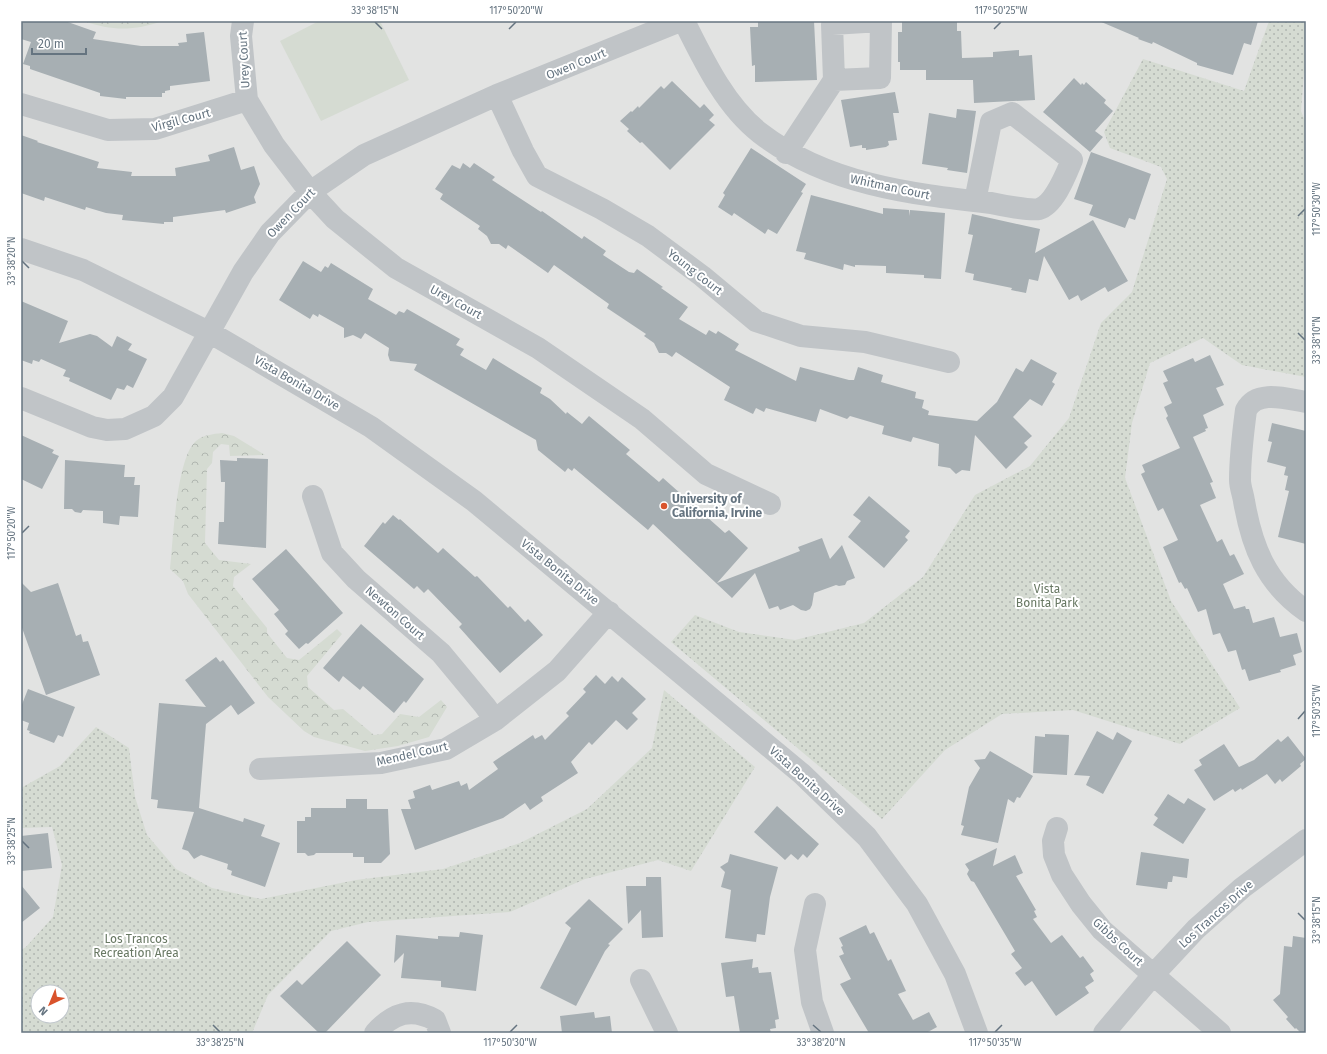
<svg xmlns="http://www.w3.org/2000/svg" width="1327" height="1054" viewBox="0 0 1327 1054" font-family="'Fira Sans',sans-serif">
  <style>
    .built { fill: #e2e3e2; fill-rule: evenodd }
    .grass { fill: #d5dbd2 }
    .forest { fill: url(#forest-crowns) }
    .park { fill: url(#park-dots); fill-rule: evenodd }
    .building { fill: #a7afb3 }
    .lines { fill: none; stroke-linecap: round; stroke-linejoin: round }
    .minor { stroke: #c0c4c7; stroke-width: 22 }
    .ticks { fill: none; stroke: #657480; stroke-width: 1.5 }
    .poi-dot { fill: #d9532c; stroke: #fff; stroke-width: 1.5 }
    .labels { text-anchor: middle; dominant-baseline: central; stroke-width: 4; stroke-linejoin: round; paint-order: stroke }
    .street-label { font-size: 12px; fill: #657480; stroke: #fff }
    .poi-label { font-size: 12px; font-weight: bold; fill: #657480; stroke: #fff; text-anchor: start }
    .park-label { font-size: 12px; fill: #687863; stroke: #fff }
    .neatline { fill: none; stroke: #657480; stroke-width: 1.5 }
    .ticks-label { font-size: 10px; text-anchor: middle; fill: #657480 }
  </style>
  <defs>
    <pattern id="forest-crowns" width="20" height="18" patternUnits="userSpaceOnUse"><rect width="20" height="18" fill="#d5dbd2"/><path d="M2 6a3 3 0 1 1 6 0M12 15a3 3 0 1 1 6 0" fill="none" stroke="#b0b6b0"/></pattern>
    <pattern id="park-dots" width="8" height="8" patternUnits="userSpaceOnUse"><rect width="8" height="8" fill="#d5dbd2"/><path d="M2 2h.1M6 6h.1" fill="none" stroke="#b0b6b0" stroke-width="1.8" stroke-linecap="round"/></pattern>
  </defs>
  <rect width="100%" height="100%" fill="#f4f4f1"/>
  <path class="built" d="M21,21H1306V1033H21ZM38,992H62V1016H38Z"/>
  <path class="grass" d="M319,21H380L409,80L321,121L280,41Z"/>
  <path class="forest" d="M83,21H163C133,31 113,31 83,21Z
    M222,433L234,436L265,455L230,456L229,445L221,444L213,452L212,463L207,469L205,543L219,560L251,564L234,577L233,586L267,628V633L287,658L299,660L337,629L342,634L307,676L308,687L334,710L343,709L374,735L382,734L400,714L419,717L441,700L447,707L429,737L398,746L365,751L314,737L304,731L268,697L188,594L183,581L170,569C173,543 176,458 196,441C203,435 213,434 222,433Z"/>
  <path class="park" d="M1269,21H1306V72L1304,73L1301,111L1306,123V377L1242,365L1203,338L1150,363L1132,423L1125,478L1171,601L1240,708L1180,744L1073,710L1002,714L945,750L882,819L671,642L695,615L739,632L795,640L864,623L923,577L975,495L1030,466L1069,418L1101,323L1132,292L1167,179L1161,167L1110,148L1104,132L1143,59L1244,91Z
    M664,690L755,767L691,871L658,860L585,879L510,912L368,922L331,931L268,995L252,1033H21V950L26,947L53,917L62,865L52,827L21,828V788L60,766L96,727L129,748L135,797L147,835L176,869L212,888L261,899L356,880L443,869L520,843L587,809L652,748ZM38,992H62V1016H38Z"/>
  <path class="building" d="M21,21H65L96,32L93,39L141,46H179L178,43L187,42L186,34L204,32L210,81L170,86V90L165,91V93H162V97H126V99L100,96V93L30,69V66L23,64L31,42L21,39Z
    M758,21H814L817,80L755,82V65L752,66L750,27H758Z
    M902,21H957V31H961L962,58L993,57V52L1019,50V56L1032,55L1035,100L974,103L973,80H926V70H900V62H898V32H902Z
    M1099,21H1258L1251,45L1244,43L1233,75L1197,65V63L1153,42L1152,44L1138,39L1139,38Z
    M1074,78L1081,85L1082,83L1084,85L1086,82L1106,100L1104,103L1113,111L1095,131L1103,137L1090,152L1043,112Z
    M672,81L700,108L704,104L714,115L709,120L715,125L670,170L642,142L640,143L627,131L629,129L620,121L631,111L632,112L638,106L639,108L661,86L664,89Z
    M895,92L899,113H893L897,140L888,141L889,145L886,147L866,150V148H862V145L850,147L841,100Z
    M957,109L976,111L967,173L947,170L948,168L922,164L929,113L956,118Z
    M21,135L38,141L37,142L99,162L97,168L132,172L131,176H176L175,168L210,161L208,155L234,147L241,170L254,166L260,184L254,197L256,203L226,213L225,210L173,217V222H164V224L122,220L123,215L106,213L86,207L85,210L45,197L44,201L21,193Z
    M751,148L806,184L801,192L803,193L777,234L768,229L765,234L734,213L732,216L718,207L725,195L723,193Z
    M1091,152L1151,174L1135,220L1129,218L1125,228L1089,215L1093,205L1074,199Z
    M463,163L470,168L474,163L495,177L492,180L541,212L542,211L582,239L584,236L606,251L603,255L629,272L634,273L637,269L663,287L661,288L688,307L679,319L706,335L709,330L716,334L718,331L739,344L735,350L796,381L800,367L849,380H854L858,367L883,375L881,382L916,392L915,398L924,400L922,408L929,411L928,415L977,421L997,402L1016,368L1023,372L1031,359L1057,373L1052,382L1055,384L1042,406L1030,399L1013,417L1032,436L1024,443L1028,447L1006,469L975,435L970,471L962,470L956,474L950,468L938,466L939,444L913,437L911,442L882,434L884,426L850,416L847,419L820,409L816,422L766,408L764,412L756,408L753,414L724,400L730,387L676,352L672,357L666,353H659L654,343L644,336L646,334L607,308L609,304L554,265L548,273L508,245L506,249L499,244H491L487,236L478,229L480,226L440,199L443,194L435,189L452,165L460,169Z
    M811,195L883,214V208L909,210L910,216V210L945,213L941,279L924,278V275L886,273V266L855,265V267L844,264L843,270L804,259L806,253L796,251Z
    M972,214L1040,229L1035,253L1093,220L1128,281L1108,292L1105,287L1081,301L1078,295L1069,300L1044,256L1038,281L1029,279L1026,293L1011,290L1012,288L973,280L974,274L965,272L973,235L968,234Z
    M303,261L321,272L325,266L328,268L331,263L373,289L368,299L396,315L399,311L404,313L407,309L460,339L456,345L464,349L460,355L486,370L493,358L542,388L540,393L550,399L566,414L567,412L582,424L589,416L630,450L626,454L659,482L663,478L725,533L729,530L748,548L717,583L800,551L798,547L822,538L830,559L842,545L855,578L847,581L845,585L839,586L836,585L814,593L812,605L810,609L806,611L801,610L793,605L780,610L778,606L769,609L755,573L732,598L653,524L648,530L574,468L572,471L568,468L565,472L538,450L536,440L414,370L417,364L390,361L388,355L389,348L365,333L361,339L353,335L344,338V328L319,314L318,317L313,314L310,319L279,300Z
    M21,301L68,321L59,343L90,334L97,336L112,347L117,336L132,344L128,350L147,359L133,388L127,385L124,390L117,388L111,400L69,381L70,378L63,376L66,370L41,359L39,362L33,360L32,364L21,360Z
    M1210,355L1224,385L1216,388L1224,405L1203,415L1208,428L1205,429L1206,431L1193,437L1213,482L1210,483L1216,498L1200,505L1217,542L1222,539L1230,556L1234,554L1244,574L1223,584L1234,609L1245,606L1246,609H1249L1253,623L1274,617L1280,637L1297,633L1302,652L1293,655L1296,665L1280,670L1281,672L1249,681L1245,669L1242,670L1236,650L1228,652L1220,633L1213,635L1206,609L1198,612L1187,588L1185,589L1181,582L1179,583L1163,547L1178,540L1163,508L1158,511L1141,474L1145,472L1142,465L1180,448L1166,418L1168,416L1164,407L1172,403L1163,383L1168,381L1163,371L1193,358L1195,362Z
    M1272,423L1306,431V544L1278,537L1289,491L1285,490L1288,476L1284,475L1286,467L1267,462L1272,442L1268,441Z
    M21,435L54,450L52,453L59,456L42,489L21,479Z
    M237,458L268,459L266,548L218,544L219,522H224L225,482H221L220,460L237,461Z
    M65,460L125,465L124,477H135L134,485H140L138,517L120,516L119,525L103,523V511L83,510L81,513L75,512L72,509H64Z
    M869,496L910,531L905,537L908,540L884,568L848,537L861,521L853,515Z
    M393,515L399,520L400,519L438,553L443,548L475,577L477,576L508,608L510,606L525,622L528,619L543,635L500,673L459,627L462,624L428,589L424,593L417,586L414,589L364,546L383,522L385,524Z
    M286,549L343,613L308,644L306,643L299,649L285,634L288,631L274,614L279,610L252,579Z
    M21,582L31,592L58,583L76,636L81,634L83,642L88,641L100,675L46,695L21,625Z
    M361,624L424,679L406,703L404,701L394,713L363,686L360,690L343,676L339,682L323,668Z
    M216,657L220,662L223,660L255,703L238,715L231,705L206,724L199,808L243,822L244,818L265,825L261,836L280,843L265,887L231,875L232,871L227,869L228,864L201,855L194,859L188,851L182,849L194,812L157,808L158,800L151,799L159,703L206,707L185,680Z
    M596,675L605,684L612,676L618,682L622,677L646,699L632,713L638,719L627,730L616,720L592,745L589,742L571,762L578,773L541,797L543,801L530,810L525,803L503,818L415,850L401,809H411L408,800L415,798L413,791L430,785L432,790L459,781L461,786L467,783L469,790L498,769L493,762L533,735L535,739L542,735L545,740L569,716L566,713L586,692L583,689Z
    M28,689L75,707L63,737L58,735L54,743L29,733L30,731L27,730L29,723L21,720V707Z
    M1097,731L1113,740L1117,732L1132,741L1103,794L1086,785L1090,776L1074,775Z
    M1045,734L1069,735L1067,775L1033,773L1035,736L1045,737Z
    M1288,736L1306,759L1300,764L1301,766L1282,782L1280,779L1275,784L1267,774L1242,790L1241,788L1235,792L1233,789L1214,801L1194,770L1202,765L1199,760L1224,744L1239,767L1254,760L1278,739L1281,742Z
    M990,751L1033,776L1020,798L1017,797L1014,803L1008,799L998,843L961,835L964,826L961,825L969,787L980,768L974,760L985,759Z
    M1168,794L1184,804L1188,798L1206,809L1183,844L1153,825L1158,818L1154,815Z
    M346,799H367V809H388L390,854L381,863H364V857H353V853H316L314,855L308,856L305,853H297V821H305V817H311V808H346Z
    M777,806L819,844L807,858L803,854L798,860L791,854L785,860L754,832Z
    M48,833L52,868L21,871V836Z
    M997,848L993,866L1015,855L1023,873L1016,876L1036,910L1034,911L1037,917L1033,919L1051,943L1062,935L1080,958L1083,956L1094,971L1090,974L1094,981L1085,987L1089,993L1056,1016L1032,981L1025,986L1015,973L1022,968L1011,954L1015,951L974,882L971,881L967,874L969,870L965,864Z
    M1141,852L1189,859L1187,878L1173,876L1172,882H1168L1167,889L1136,885Z
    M730,854L778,867L770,897L765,935L757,934L756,942L725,938L731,890L721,887L725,872L720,867L728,862Z
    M646,877H661L663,937L642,938L641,910L628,924L626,886H646Z
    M21,885L40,908L21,923Z
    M589,899L623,929L608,944L610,945L605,951L576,1006L540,988L571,928L565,923Z
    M866,925L870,934L874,932L888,961L891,959L906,991L898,994L913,1020L929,1012L937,1027L926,1033H869L840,984L851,979L839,956L844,954L841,947L843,946L839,938Z
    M460,932L483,935L476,991L441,987V981L401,978L404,953L394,963L396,935L438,939V936L459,937Z
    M1293,936L1306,938V1033H1301L1296,1028L1295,1029L1286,1019L1288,1017L1273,1000L1280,994L1284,946L1292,947Z
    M347,941L381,975L325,1033H319L280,996L297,980L302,985Z
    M753,959L752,968L758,967L759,973L771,972L779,1019L775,1020L776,1028L770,1029L771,1033H740L734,996L726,997L721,963Z
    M594,1012L595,1018L610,1016L612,1033H562L560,1016Z"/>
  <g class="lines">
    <path class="minor" d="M243,21L241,36L247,100L274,145L310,192L335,219L396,268L538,348L642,419L706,474L770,504
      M684,21C703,59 725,106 760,133C826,184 910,194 991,203C1000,205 1031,211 1039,209C1055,204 1066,174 1072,160L1012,113L991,122L975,201
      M497,95L523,151L537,176L602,209L648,236L702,276L756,321L801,336L865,342L949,362
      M21,104L108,130L155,129L247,100
      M786,153L834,80L880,78L881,21L832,24L834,80
      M21,249L83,270L209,332L371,427L474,501L802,774L867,837L917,904L955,974L977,1033
      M21,398L92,427L107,430L125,429L154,416L173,397L243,272L270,233L310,192L364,155L497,95L680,21
      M1306,402C1287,399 1257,389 1246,410C1243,433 1240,456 1240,480C1240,487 1243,494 1244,501C1252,547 1266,583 1306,611
      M313,496L332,553L356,579L441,653L485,706L495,720
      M260,769L381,763L446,749L495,720L557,671L609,612
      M1057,828L1053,841L1054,855L1062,875L1081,904L1102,930L1220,1033
      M815,904L805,950L812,1002L823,1033
      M641,980L667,1033
      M375,1033C393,1013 411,1007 435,1020L440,1033
      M1104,1033L1153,975L1196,929L1242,888L1306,840"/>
  </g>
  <path class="ticks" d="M375,22L382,29M509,29L516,22M994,29L1001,22M1298,216L1305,209M22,261L29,268M1298,333L1305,340M22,533L29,526M1298,719L1305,711M22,841L29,848M1298,913L1305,920M213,1025L220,1032M813,1025L821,1032M510,1032L517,1025M995,1032L1002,1025"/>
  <circle class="poi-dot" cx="664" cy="506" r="4"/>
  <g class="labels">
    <g class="street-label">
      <text transform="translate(244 60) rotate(-93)">Urey Court</text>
      <text transform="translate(576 64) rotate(-22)">Owen Court</text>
      <text transform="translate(181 120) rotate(-15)">Virgil Court</text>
      <text transform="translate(890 187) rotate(12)">Whitman Court</text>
      <text transform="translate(291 213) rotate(-46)">Owen Court</text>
      <text transform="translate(695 272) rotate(38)">Young Court</text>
      <text transform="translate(456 302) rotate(29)">Urey Court</text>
      <text transform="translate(297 383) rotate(30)">Vista Bonita Drive</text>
      <text transform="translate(560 572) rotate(39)">Vista Bonita Drive</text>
      <text transform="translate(395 613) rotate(41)">Newton Court</text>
      <text transform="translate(412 754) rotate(-13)">Mendel Court</text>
      <text transform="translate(807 781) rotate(42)">Vista Bonita Drive</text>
      <text transform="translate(1216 914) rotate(-42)">Los Trancos Drive</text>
      <text transform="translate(1118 942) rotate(43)">Gibbs Court</text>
    </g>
    <g class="poi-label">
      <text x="672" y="499">University of<tspan x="672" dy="14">California, Irvine</tspan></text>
    </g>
    <g class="park-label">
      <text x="1047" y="589">Vista<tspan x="1047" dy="14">Bonita Park</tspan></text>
      <text x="136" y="939">Los Trancos<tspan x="136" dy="14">Recreation Area</tspan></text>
    </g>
  </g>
  <rect width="1327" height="1054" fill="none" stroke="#ffffff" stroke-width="44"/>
  <g transform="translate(50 1004) rotate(224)"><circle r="19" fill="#ffffff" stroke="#c1c7cc"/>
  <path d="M0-3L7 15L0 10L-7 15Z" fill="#d9532c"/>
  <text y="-6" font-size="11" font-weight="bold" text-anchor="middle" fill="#657480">N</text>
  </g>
  <path d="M32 48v6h54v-6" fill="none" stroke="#657480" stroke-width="2"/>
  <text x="38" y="48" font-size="12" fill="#657480" stroke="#ffffff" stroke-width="3" paint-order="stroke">20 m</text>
  <rect x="22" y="22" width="1283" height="1010" class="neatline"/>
  <g class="ticks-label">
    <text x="375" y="14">33°38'15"N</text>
    <text x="516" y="14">117°50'20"W</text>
    <text x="1001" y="14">117°50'25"W</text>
    <text transform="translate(1316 209) rotate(-90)" y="4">117°50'30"W</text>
    <text transform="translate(11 261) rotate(-90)" y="4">33°38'20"N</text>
    <text transform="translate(1316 340) rotate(-90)" y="4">33°38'10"N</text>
    <text transform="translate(11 533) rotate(-90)" y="4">117°50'20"W</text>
    <text transform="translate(1316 711) rotate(-90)" y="4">117°50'35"W</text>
    <text transform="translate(11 841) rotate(-90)" y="4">33°38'25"N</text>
    <text transform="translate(1316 920) rotate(-90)" y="4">33°38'15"N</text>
    <text x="220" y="1046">33°38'25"N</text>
    <text x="510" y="1046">117°50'30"W</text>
    <text x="821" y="1046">33°38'20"N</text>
    <text x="995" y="1046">117°50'35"W</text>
  </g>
</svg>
